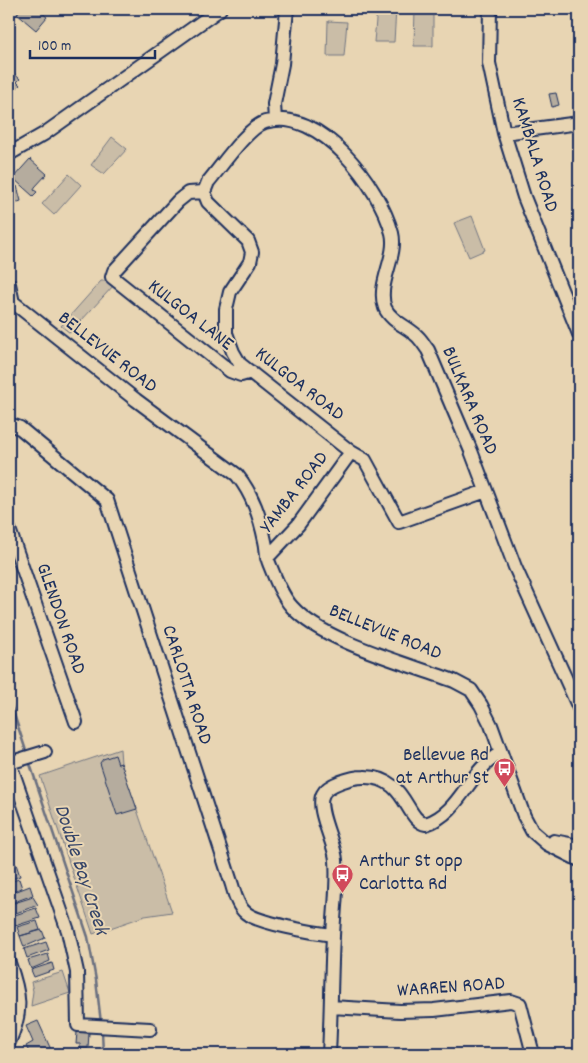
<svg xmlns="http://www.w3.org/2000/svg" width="588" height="1063" viewBox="0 0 588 1063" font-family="Dekko,sans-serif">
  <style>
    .green { fill: #cabda7; stroke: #727682 }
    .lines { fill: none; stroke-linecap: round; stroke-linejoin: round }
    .stream { stroke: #6b7080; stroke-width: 2.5 }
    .building { fill: #b5ac9e; stroke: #1b2f5e }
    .minor-casing { stroke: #1b2f5e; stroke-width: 16 }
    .minor { stroke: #e8d5b3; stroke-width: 12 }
    .labels { text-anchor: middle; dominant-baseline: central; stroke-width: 4; stroke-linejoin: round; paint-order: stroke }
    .street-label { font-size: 20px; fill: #1b2f5e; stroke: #e8d5b3 }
    .poi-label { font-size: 20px; fill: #1b2f5e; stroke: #e8d5b3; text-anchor: end }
    .water-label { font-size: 21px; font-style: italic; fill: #364569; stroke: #e8d5b3 }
  </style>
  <rect width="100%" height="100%" fill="#e8d5b3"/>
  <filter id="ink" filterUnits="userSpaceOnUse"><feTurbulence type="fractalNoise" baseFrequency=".02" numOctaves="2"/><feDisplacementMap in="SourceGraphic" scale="10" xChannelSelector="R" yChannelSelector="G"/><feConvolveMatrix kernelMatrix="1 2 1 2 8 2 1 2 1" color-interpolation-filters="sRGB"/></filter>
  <g filter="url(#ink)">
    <path class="green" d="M377,9H396L394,42H374Z
      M415,9H433V46H414Z
      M328,21L347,22L344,56H327Z
      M112,137L127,149L104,174L91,165Z
      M69,174L81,185L54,215L42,204Z
      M472,216L485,250L469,257L454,223Z
      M101,281H110L114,285L70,333L61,326Z
      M120,749L121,763L172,912L145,916L93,934L40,776Z
      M63,972L70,993L31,1006L33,991L31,982Z"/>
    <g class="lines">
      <path class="stream" d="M9,699L27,754
        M29,761L88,937L96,980L101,1023
        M102,1031L103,1054"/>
    </g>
    <path class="building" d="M21,9H38L47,17L36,30L17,14Z
      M10,70L20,79L17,82L20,85L14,91L9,86Z
      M556,93L559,105L552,107L549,94Z
      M30,159L47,174L35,187L34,190L37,192L33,196L13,178Z
      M17,186L21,201L9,205V189Z
      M115,755L118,764L121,763L137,809L117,815L100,763L103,759Z
      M16,864L20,876L9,880V866Z
      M19,879L22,888L9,892V882Z
      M30,886L33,895L9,904V894Z
      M33,897L38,905L13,914L11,904Z
      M36,908L40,918L15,926L12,916Z
      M37,921L40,930L20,936L17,927Z
      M42,930L45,938L24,947L20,936Z
      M46,942L49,950L27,958L24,949Z
      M48,954L50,961L31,969L28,960Z
      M52,963L54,970L34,977L31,970Z
      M38,1021L53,1054H30L26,1046L33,1042L26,1026Z
      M77,1032L89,1033L88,1048H80V1044H76Z"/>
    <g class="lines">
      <defs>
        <path id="minor" d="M490,9L489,63L504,133L524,197L579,334
          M275,120L274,104L282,64L287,9
          M504,133L579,123
          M9,154L44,134L220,9
          M204,192L208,182C221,167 247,128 265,122C320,105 380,188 392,233C398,257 376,284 385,308C391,321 406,326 416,335C421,339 424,345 428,350L471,451L515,567L579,708
          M204,192L208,202L248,241L252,252L250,262L230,292L226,309V333L233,352L240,364L351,452L365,460L399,522L486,491
          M204,192L188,193L178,201L114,271L112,277L230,371L241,375L251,372
          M9,284L13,303
          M9,299L136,400L237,475C253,495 260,517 265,541C267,549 266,556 269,563C275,578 282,596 292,607C323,642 409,664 454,681L471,690L481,705L491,725L524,816L532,831L547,844L579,860
          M9,424L20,428L107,500L232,885C235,895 238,907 246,913C258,923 315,933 333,935
          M9,529L76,722
          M267,558L298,525L351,452
          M9,761L68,931L77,972L78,1025L150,1029
          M9,763L45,752
          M554,841L579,846
          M9,963C20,994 23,1011 9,1042
          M331,1007L400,1011L434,1010L511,1001L520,1004L533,1054
          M329,1054C331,1015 331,976 333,936C334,911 338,886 336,860C335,843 315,808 323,794C328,784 352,777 364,777C407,776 405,821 426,824C462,812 468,770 501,753"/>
      </defs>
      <use href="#minor" class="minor-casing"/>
      <use href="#minor" class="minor"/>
    </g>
  </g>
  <defs>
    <symbol id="bus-pin" viewBox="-11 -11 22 30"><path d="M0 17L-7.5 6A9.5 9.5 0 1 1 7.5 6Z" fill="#d1495b" stroke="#e8d5b3"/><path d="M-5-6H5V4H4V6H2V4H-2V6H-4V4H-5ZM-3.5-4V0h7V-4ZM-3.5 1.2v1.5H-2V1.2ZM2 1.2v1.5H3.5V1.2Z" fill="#fff"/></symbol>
  </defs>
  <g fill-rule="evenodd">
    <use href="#bus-pin" x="492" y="756" width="25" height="34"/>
    <use href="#bus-pin" x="330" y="862" width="25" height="34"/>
  </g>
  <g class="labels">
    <g class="street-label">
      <text transform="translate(534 155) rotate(73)">KAMBALA ROAD</text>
      <text transform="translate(190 316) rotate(38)">KULGOA LANE</text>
      <text transform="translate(107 353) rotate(38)">BELLEVUE ROAD</text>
      <text transform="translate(299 385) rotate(38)">KULGOA ROAD</text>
      <text transform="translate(469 401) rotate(67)">BULKARA ROAD</text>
      <text transform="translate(295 493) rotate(-52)">YAMBA ROAD</text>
      <text transform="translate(60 619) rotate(71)">GLENDON ROAD</text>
      <text transform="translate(385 633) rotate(22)">BELLEVUE ROAD</text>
      <text transform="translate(186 685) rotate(72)">CARLOTTA ROAD</text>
      <text transform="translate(451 988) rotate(-4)">WARREN ROAD</text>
    </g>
    <g class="poi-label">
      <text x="489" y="756">Bellevue Rd<tspan x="489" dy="23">at Arthur St</tspan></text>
      <text x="359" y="862" text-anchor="start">Arthur St opp<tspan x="359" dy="23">Carlotta Rd</tspan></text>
    </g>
    <g class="water-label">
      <text transform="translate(80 870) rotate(72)">Double Bay Creek</text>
    </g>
  </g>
  <rect width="588" height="1063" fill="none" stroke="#e8d5b3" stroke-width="30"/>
  <rect x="15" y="15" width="558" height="1033" fill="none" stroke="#1b2f5e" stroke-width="2" filter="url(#ink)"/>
  <path d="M30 50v8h125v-8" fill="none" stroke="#1b2f5e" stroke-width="2.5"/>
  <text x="38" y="50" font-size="15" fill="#1b2f5e" stroke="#e8d5b3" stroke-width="4" paint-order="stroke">100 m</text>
</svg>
